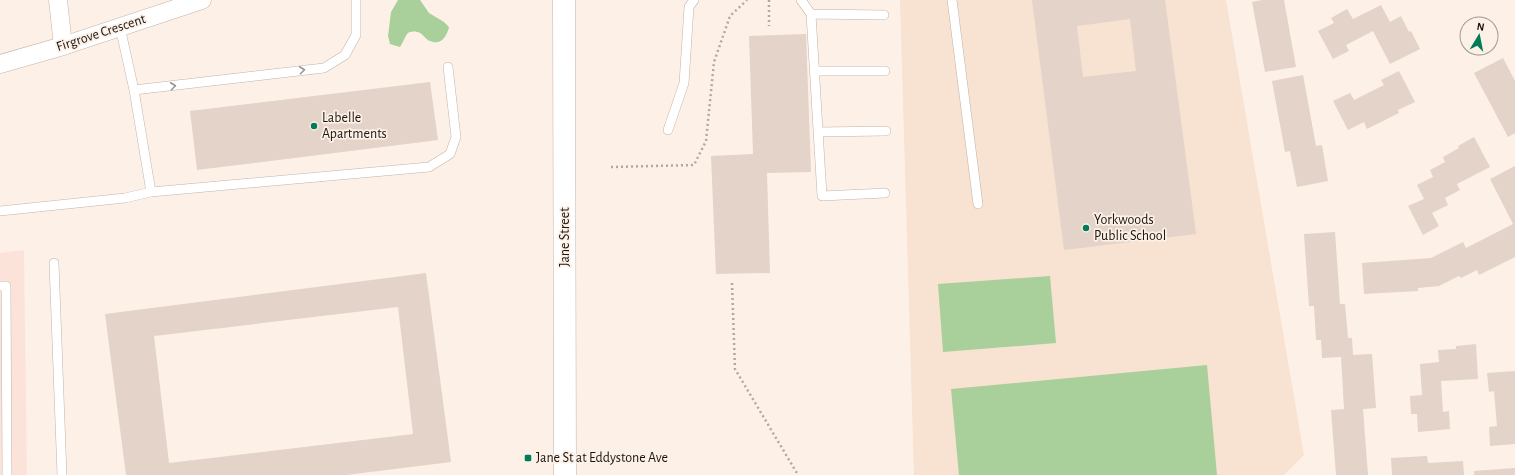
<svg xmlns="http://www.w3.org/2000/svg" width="1515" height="475" viewBox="0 0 1515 475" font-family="'Alegreya Sans',sans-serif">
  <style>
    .industrial { fill: #fce3da }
    .built { fill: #f8e2d1 }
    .green { fill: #a9cf9b }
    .building { fill: #e3d3c8; fill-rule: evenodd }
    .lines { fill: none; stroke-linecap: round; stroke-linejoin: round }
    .service-casing { stroke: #c2b3a8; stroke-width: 10 }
    .minor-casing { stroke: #c2b3a8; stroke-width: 19 }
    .secondary-casing { stroke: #c2b3a8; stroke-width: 23 }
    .path { stroke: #b2a8a0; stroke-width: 2.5; stroke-dasharray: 2 3; stroke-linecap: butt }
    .service { stroke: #fff; stroke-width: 9 }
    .minor { stroke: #fff; stroke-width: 18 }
    .secondary { stroke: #fff; stroke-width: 22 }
    .oneway { stroke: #989694 }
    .poi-dot { fill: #027b58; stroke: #fdf0e7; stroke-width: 1.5 }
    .labels { text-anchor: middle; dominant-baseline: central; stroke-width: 3.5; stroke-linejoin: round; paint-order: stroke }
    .street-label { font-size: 14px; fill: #1a1511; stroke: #fdf0e7 }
    .poi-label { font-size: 14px; fill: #1a1511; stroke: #fdf0e7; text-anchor: start }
  </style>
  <rect width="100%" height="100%" fill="#fdf0e7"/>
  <path class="industrial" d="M24,250L27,475H0V253Z"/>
  <path class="built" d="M900,0H1226L1304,455L1284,475H914Z"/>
  <path class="green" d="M398,0H420L429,13L444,22L449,27C447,36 441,46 430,41C426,40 424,35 420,33C417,31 411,31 408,33C405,36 403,43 400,47L390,44L388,36L391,12Z
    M1050,276L1056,343L943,352L938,284Z
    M1207,365L1217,475H959L951,389Z"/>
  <path class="building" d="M1032,0H1165L1196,234L1064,250ZM1130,19L1136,71L1083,77L1077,26Z
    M1262,0H1284L1296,67L1265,72L1252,2Z
    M1381,5L1390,22L1401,16L1409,32L1411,31L1420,49L1390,64L1373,31L1346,45L1349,51L1333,59L1318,31L1334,23L1331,18L1347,9L1353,19Z
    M806,34L811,172L767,173L770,273L716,274L711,156L753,154L749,36Z
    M1503,58L1515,81V133L1508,137L1474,73Z
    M1399,71L1415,102L1398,110L1399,113L1367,129L1364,122L1348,130L1333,101L1350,93L1354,100L1384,85L1381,80Z
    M1303,75L1316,146L1322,145L1328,181L1297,187L1290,151L1285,152L1272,81Z
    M430,82L438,140L197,170L190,111Z
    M1474,137L1490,167L1457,184L1460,190L1445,198L1448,205L1432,213L1439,226L1423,235L1408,206L1424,199L1417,185L1433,177L1430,170L1445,162L1443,157L1459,148L1458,146Z
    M1515,166V257L1479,275L1477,270L1461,278L1459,276L1439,286L1418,288V291L1364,294L1362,263L1431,258L1463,242L1466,248L1513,224L1490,179Z
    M1335,232L1340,304H1345L1348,338H1352L1353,355L1372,354L1376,408L1363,409L1368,475H1336L1331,410L1344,409L1341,357L1322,358L1321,340H1316L1314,306H1309L1304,234Z
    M426,273L451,462L346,475H126L105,314ZM398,307L413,434L169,463L154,336Z
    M1476,344L1478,379L1441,381L1443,412L1449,411L1450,429L1418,432L1417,414H1411L1410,396L1422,395L1420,364L1439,362L1438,350L1456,349V346Z
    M1515,371V444L1490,446L1489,427L1497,426L1494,391L1489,392L1487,373Z
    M1427,456L1428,463L1463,461L1464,475H1392L1391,458Z
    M1515,468V475H1474V471Z"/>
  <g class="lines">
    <defs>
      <path id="service" d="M801,0L811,14L884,15
        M952,0L978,204
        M811,14L822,196L885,193
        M120,27L134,90L151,192L429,167L450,154L456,137L448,67
        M814,71H885
        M134,90L324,68L345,55L356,35V0
        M668,130L684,83L689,7L694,0
        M818,132L886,131
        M0,211L125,198L151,192
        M54,263L62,475
        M0,286H6L7,475"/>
      <path id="minor" d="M58,0L63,46
        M0,64L63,46L202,0"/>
      <path id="secondary" d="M564,0L565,475"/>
    </defs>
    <use href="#service" class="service-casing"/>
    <use href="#minor" class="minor-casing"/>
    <use href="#secondary" class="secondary-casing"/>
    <path class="path" d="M769,0V26
      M611,167L694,165L706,141L714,62L730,16L747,0
      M732,283L735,369L798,475"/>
    <use href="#service" class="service"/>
    <use href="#minor" class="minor"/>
    <use href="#secondary" class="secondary"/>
  </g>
  <defs><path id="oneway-chevron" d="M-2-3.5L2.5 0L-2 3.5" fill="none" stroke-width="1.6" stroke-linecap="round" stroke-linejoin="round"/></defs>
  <g class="oneway">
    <use href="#oneway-chevron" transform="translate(302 70) rotate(-7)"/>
    <use href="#oneway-chevron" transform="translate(173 86) rotate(-7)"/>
  </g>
  <g class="poi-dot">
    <circle cx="314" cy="126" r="4"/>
    <circle cx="1086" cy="228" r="4"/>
    <rect x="524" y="454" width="8" height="8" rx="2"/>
  </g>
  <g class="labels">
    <g class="street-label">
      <text transform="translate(101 33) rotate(-18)">Firgrove Crescent</text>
      <text transform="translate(565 237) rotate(-90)">Jane Street</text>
    </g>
    <g class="poi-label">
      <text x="322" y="118">Labelle<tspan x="322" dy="16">Apartments</tspan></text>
      <text x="1094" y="220">Yorkwoods<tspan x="1094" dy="16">Public School</tspan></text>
      <text x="536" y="458">Jane St at Eddystone Ave</text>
    </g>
  </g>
  <g transform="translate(1479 36) rotate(10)"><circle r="19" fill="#fdf0e7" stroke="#a29891"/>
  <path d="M0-3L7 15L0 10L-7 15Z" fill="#027b58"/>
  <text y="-6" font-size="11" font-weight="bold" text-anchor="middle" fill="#1a1511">N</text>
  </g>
</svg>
